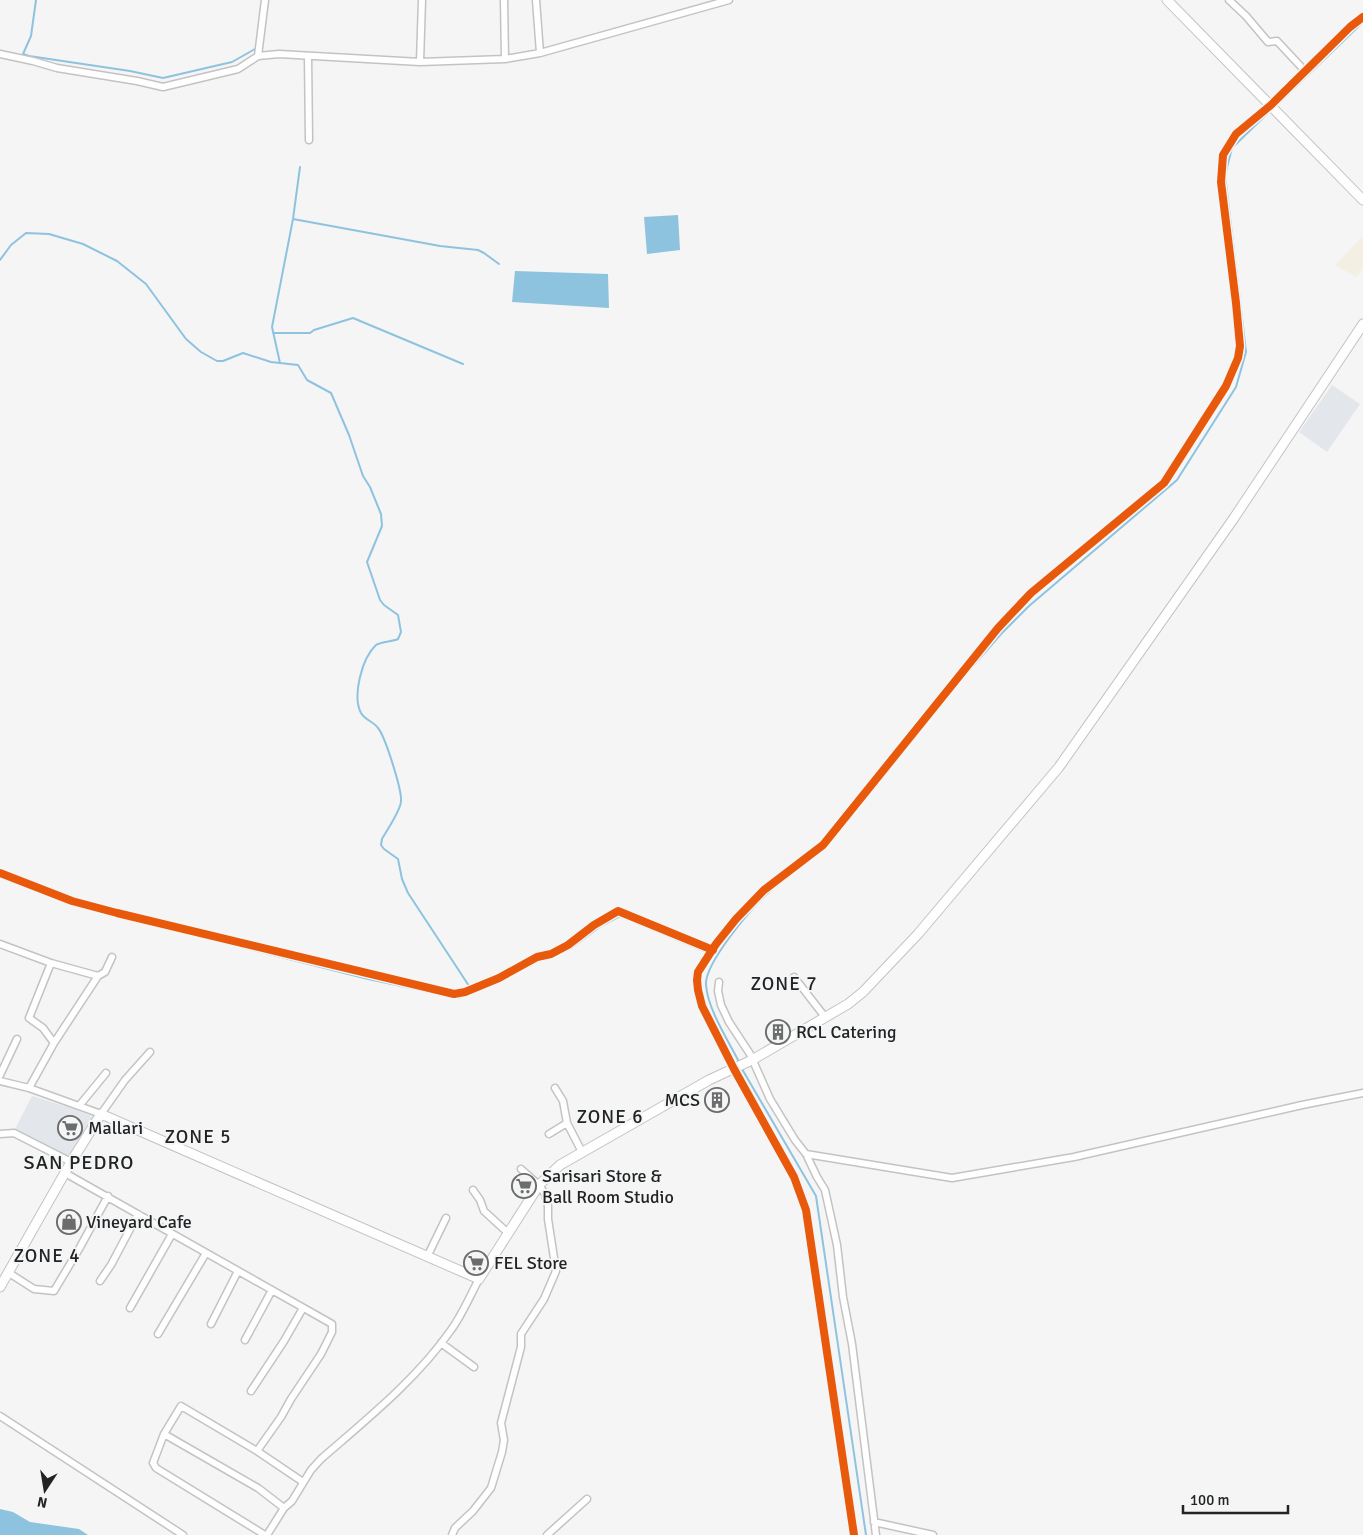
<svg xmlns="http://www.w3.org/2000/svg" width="1363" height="1535" viewBox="0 0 1363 1535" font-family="Signika,sans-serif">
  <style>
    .built { fill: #e3e6ea }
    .education { fill: #f4efe3 }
    .water { fill: #8ec3e0 }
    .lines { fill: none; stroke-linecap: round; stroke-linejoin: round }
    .stream { stroke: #8ec3e0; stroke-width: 2 }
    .street-casing { stroke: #c3c3c4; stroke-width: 9 }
    .secondary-casing { stroke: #c3c3c4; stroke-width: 11 }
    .street { stroke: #fefefe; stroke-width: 6 }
    .secondary { stroke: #fefefe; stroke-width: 9 }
    .cycleway-casing { stroke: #f4f5f6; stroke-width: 11 }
    .cycleway { stroke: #e8590c; stroke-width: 8 }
    .labels { text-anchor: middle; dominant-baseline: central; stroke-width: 4; stroke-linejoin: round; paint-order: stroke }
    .poi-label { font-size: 18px; fill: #232323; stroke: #f4f5f6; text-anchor: start }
    .neighbourhood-label { font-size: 19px; letter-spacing: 1px; fill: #232323; stroke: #f4f5f6 }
    .quarter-label { font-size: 20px; letter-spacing: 1px; fill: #232323; stroke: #f4f5f6 }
  </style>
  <rect width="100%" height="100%" fill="#f5f5f5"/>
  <path class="built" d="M1332,385L1360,404L1327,452L1299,432Z
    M32,1096L74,1109L94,1117L68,1157L14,1131Z"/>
  <path class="education" d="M1363,236V269L1356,277L1335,265Z"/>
  <path class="water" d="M678,215L680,250L647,254L644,217Z
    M515,271L608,274L609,308L512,302Z
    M0,1509L13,1512L30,1522L79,1529L88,1535H0Z"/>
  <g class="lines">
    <path class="stream" d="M36,0L31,36L23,54L29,56L130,71L163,78L232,62L255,49
      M1279,103L1363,22
      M293,219L440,246L478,250L484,253L499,264
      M0,260L11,245L26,233L49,234L83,244L117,261L146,284L186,339L201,352L217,361H223L243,353L271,362L298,365L307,380L331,393L349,435L363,476L370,487L381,514L382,526L367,562L380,600L384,605L398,615L401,632L398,639C392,642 382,641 376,645C362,658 352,696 361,713C365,720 374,722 378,728C385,736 402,790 401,801C401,810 387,830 382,839L381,845L384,849L398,859L402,879L408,893L473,992
      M273,333H310L314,330L353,318L463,364
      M280,363L272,327L293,219L300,167
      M944,699L1001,634L1029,606L1177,480L1236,387L1246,352L1225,175L1232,148L1271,110
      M0,876L71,904L88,908
      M151,924L368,979L458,998L478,990
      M562,952L570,949L601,926L620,916L704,951
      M531,964L545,958
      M739,1062C728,1040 708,1010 706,985C704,964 752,907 769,892C781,881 795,871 807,861
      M742,1069L816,1196L866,1535"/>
    <defs>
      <path id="street" d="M504,0L505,59
        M536,0L540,53
        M1229,0L1246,16L1268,42L1277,41L1305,71
        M0,54L33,61L57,68L137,81L163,87L238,69L258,56L279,54L420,62L505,59L540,53L729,0
        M258,56L265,0
        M308,56L309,140
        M420,62L422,0
        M0,873L72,901L117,913L454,994L465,992L499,978L537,957L551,954L568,945L594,925L618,911L713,950
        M0,944L51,963L98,976
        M51,963L29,1018L43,1028L54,1043
        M794,977L825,1017
        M719,982L718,991L721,1005L729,1022L750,1054L770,1099L795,1140L806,1154L817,1177L825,1190L837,1245L843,1297L852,1344L876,1535
        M0,1075L17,1039
        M0,1081L29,1088L101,1114L125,1080L150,1052
        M29,1088L54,1043L98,976L105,972L112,957
        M555,1088L563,1101L567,1123L582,1152
        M79,1106L106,1073
        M0,1134L14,1133L71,1162
        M549,1134L567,1123
        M806,1154L952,1178L1074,1157L1302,1105L1363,1093
        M65,1173L332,1324V1332L321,1354L291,1399L281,1417L257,1451
        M473,1190L480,1200L484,1211L508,1233
        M427,1257L446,1218
        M9,1273L34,1289L54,1291L79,1249L108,1196
        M100,1281L111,1265L138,1214
        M130,1308L172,1234
        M211,1324L238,1271
        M158,1334L206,1253
        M245,1340L272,1290
        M441,1343L474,1367
        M251,1391L284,1341L303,1308
        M0,1416L183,1535
        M164,1434L258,1488L284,1508
        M874,1522L933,1535
        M265,1535L156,1468L153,1463L164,1434L181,1406L257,1451L303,1482
        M267,1535L284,1508L292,1501L311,1470L321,1459C367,1419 416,1380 451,1330C462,1315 470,1296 479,1279
        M452,1535L455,1528L473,1511L491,1488L502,1452L504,1440L501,1423L521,1347V1334L544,1299L556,1271L548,1219V1206L545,1194L539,1185L521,1169
        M547,1535L587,1499
        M854,1535L806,1210L794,1177L734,1069L702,1006L698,990L697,980L698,972L716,944L736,919L764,890L823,845L998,628L1031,593L1164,483L1226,386L1238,358L1240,346L1236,303L1221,182L1223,155L1236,134L1271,105L1350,27L1363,17"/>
      <path id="secondary" d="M1167,0L1363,200
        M0,1287L71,1162L101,1114L479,1279L539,1185L560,1165L709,1080L752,1060L848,1004L863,992L918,934L1059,767L1234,518L1363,324"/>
    </defs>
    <use href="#street" class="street-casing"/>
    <use href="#secondary" class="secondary-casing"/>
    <use href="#street" class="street"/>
    <use href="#secondary" class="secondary"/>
    <defs>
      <path id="cycleway" d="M0,873L72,901L117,913L454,994L465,992L499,978L537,957L551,954L568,945L594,925L618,911L713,950
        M854,1535L806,1210L794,1177L734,1069L702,1006L698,990L697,980L698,972L716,944L736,919L764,890L823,845L998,628L1031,593L1164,483L1226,386L1238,358L1240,346L1236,303L1221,182L1223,155L1236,134L1271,105L1350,27L1363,17"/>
    </defs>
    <use href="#cycleway" class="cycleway-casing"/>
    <use href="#cycleway" class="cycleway"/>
  </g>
  <defs>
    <symbol id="building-ring" viewBox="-11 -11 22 22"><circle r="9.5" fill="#f4f5f6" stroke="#6c6c6c" stroke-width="1.5"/><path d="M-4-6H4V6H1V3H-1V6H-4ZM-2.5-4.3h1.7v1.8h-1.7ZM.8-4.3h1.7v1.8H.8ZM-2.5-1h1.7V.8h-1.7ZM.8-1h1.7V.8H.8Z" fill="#6c6c6c"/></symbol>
    <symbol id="supermarket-ring" viewBox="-11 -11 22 22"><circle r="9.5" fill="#f4f5f6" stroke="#6c6c6c" stroke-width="1.5"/><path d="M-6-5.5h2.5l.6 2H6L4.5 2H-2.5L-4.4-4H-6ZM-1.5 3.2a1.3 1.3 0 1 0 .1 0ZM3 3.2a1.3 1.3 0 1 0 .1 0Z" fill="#6c6c6c"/></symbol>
    <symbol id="shop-ring" viewBox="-11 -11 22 22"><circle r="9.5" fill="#f4f5f6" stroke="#6c6c6c" stroke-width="1.5"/><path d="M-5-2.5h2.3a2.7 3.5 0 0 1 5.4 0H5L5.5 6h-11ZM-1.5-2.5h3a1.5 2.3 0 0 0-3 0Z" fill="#6c6c6c"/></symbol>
  </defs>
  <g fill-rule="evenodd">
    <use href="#building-ring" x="764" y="1018" width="28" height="28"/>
    <use href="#building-ring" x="703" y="1086" width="28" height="28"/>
    <use href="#supermarket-ring" x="56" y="1114" width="28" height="28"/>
    <use href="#supermarket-ring" x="510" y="1172" width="28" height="28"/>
    <use href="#shop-ring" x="55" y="1208" width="28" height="28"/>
    <use href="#supermarket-ring" x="462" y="1249" width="28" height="28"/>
  </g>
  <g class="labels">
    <g class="poi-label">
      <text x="796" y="1032">RCL Catering</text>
      <text x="700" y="1100" text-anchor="end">MCS</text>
      <text x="88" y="1128">Mallari</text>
      <text x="542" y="1176">Sarisari Store &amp;<tspan x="542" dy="21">Ball Room Studio</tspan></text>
      <text x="86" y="1222">Vineyard Cafe</text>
      <text x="494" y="1263">FEL Store</text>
    </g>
    <g class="neighbourhood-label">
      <text x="784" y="984">ZONE 7</text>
      <text x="610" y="1117">ZONE 6</text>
      <text x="198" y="1137">ZONE 5</text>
      <text x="47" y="1256">ZONE 4</text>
    </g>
    <g class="quarter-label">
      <text x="79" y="1162">SAN PEDRO</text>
    </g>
  </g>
  <g transform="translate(45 1490) rotate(192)" stroke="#f4f5f6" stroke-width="4" paint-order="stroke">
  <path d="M0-4L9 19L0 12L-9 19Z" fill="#232323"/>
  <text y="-8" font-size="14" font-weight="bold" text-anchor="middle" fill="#232323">N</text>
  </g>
  <path d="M1183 1505v8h105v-8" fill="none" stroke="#232323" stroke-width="2.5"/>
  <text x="1190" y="1505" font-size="15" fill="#232323" stroke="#f4f5f6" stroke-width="4" paint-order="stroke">100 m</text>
</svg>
